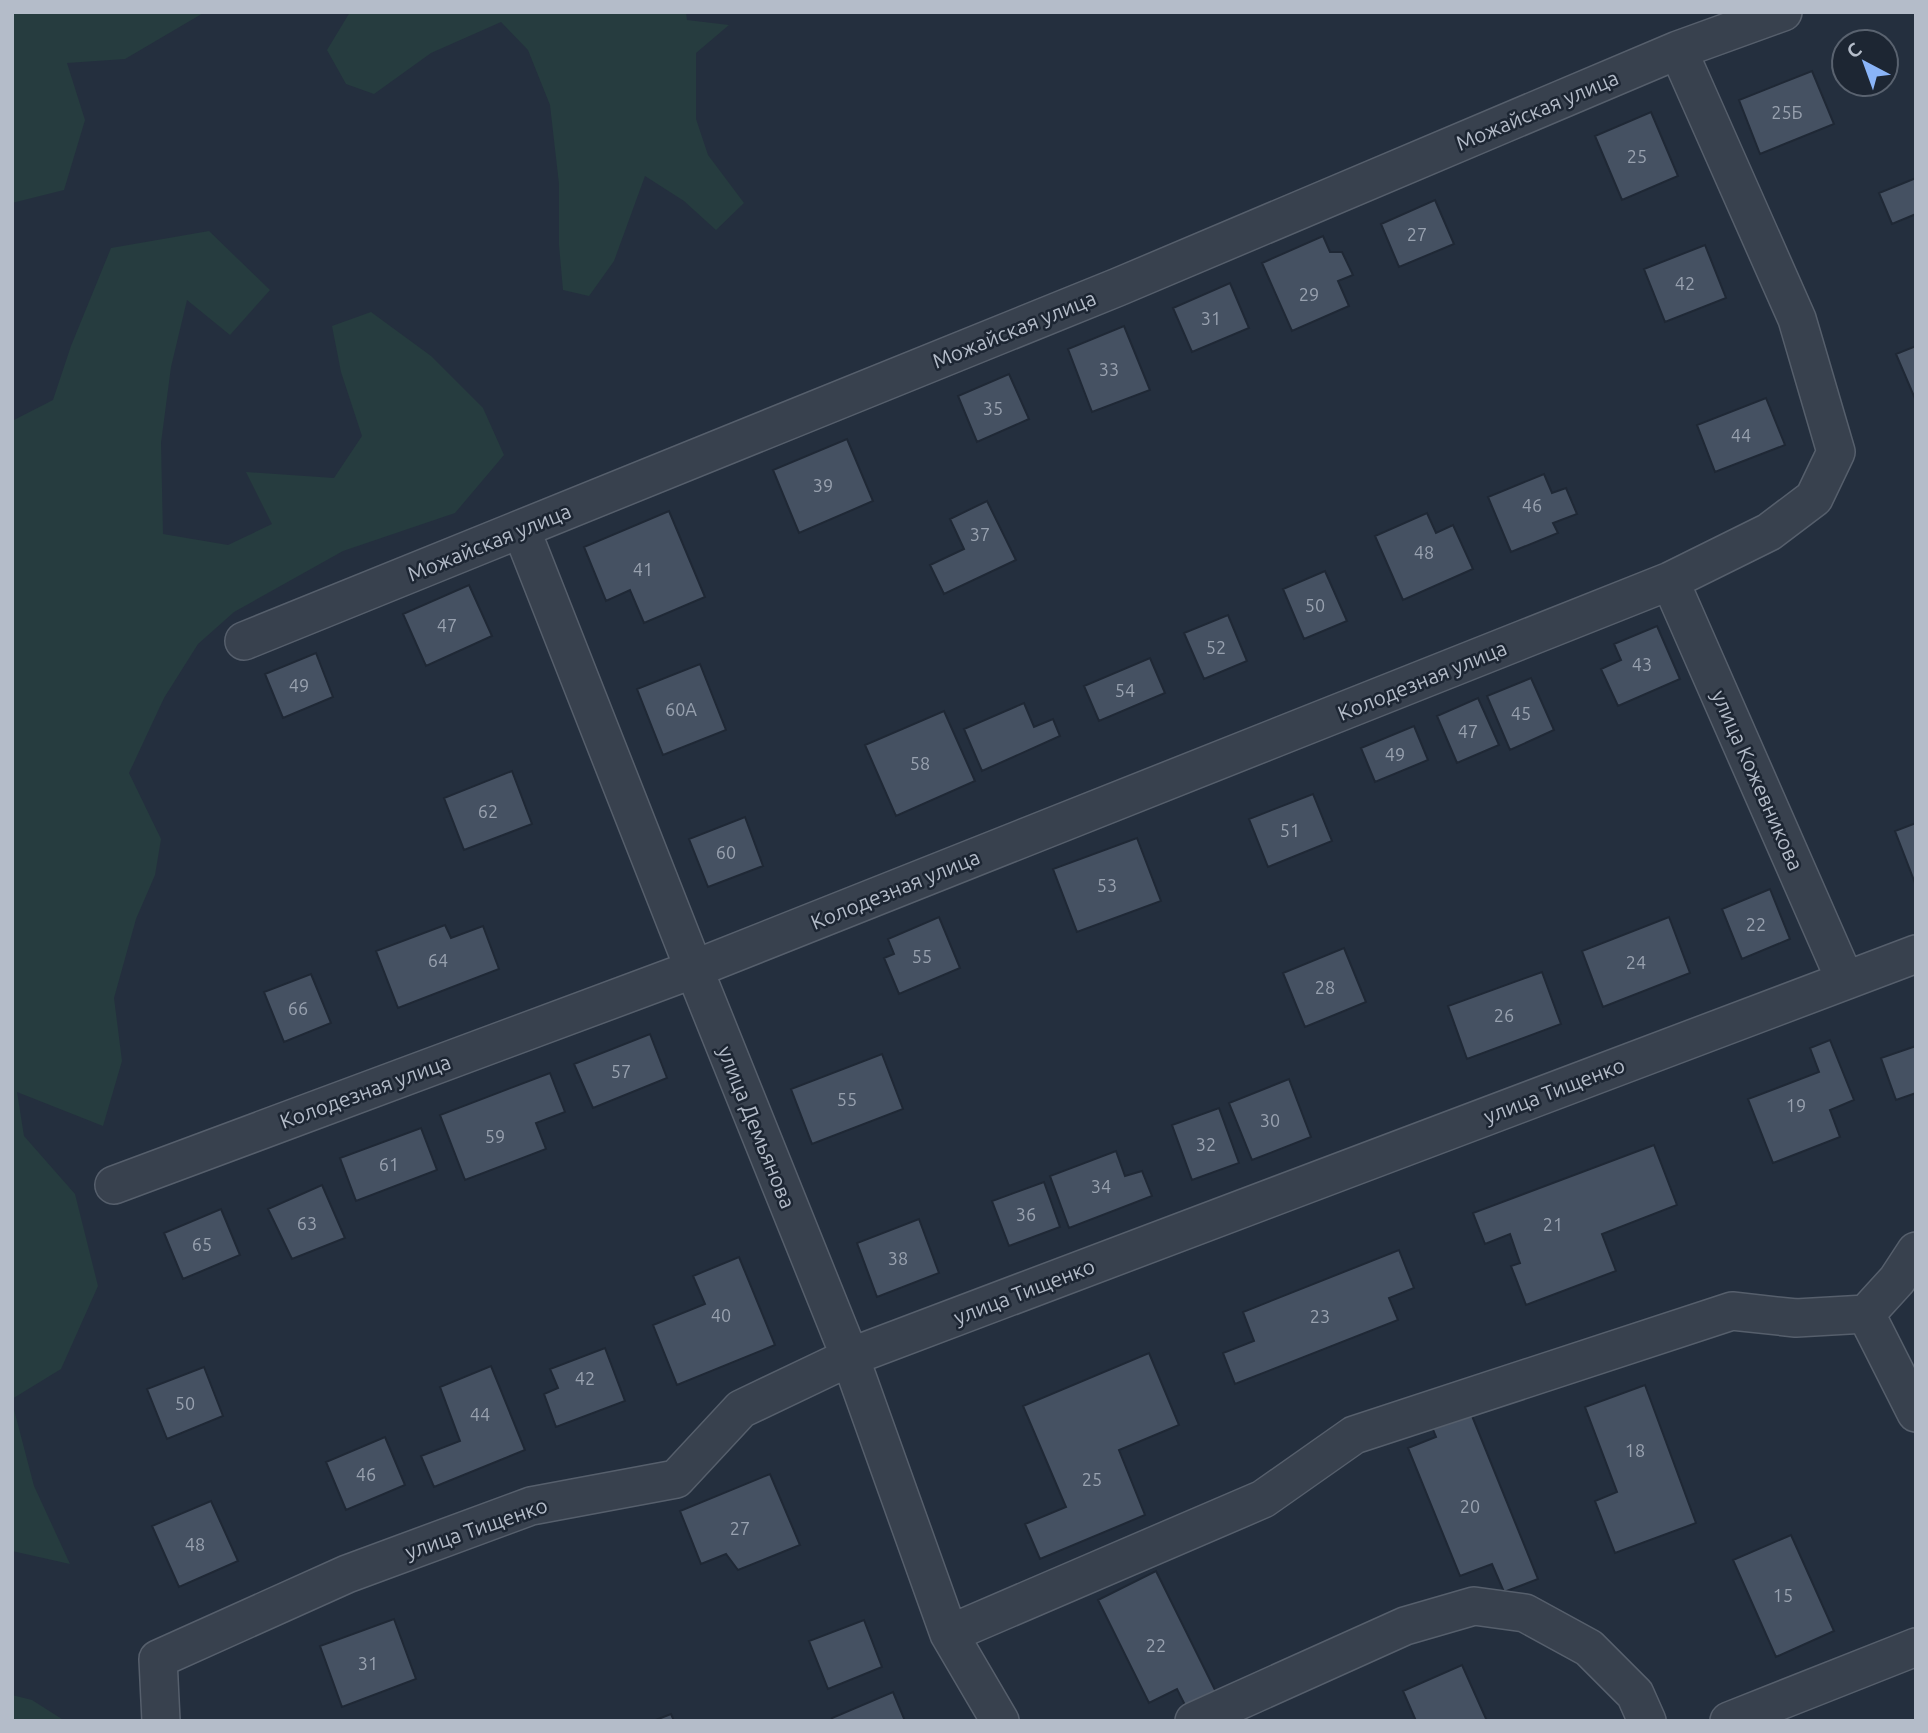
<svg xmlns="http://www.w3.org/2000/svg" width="1928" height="1733" viewBox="0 0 1928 1733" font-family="Ubuntu,sans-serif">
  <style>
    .green { fill: #263c3f }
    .building { fill: #455162; stroke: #1f2835; stroke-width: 2 }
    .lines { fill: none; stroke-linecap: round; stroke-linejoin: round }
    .street-casing { stroke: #565f6c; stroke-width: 40 }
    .street { stroke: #38414e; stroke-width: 37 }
    .labels { text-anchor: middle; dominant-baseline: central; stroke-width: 5; stroke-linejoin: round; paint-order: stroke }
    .number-label { font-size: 18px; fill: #98a1af }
    .street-label { font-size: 21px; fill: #b4bcc9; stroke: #1d2633 }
  </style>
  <rect width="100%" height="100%" fill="#242f3e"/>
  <path class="green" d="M12,12H205L125,59L67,63L85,120L64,190L12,203Z
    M350,12H686L687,20L729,25L696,53V119L708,155L744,203L716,230L684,201L645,176L614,261L589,296L563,290L559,245V184L550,105L528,50L501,22L431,53L374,94L346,84L327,50Z
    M209,231L270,290L230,335L187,300L171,367L161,443L163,534L228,545L272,524L246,472L334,478L362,436L341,372L332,326L371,312L431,356L483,408L504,455L455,513L343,551L234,612L198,644L164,698L129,773L161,839L155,875L136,919L114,998L122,1061L103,1126L17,1092L24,1136L75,1194L98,1286L61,1369L12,1399V421L53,400L71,346L111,248Z
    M12,1402L34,1486L70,1564L12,1551Z
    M12,1695L32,1700L65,1721H12Z"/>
  <path class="building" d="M1812,71L1834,124L1760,154L1739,100Z
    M1651,112L1678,176L1622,200L1595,136Z
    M1916,178V214L1892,224L1879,193Z
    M1435,200L1454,244L1399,267L1381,224Z
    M1323,236L1330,252H1342L1353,275L1338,281L1349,306L1292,331L1262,263Z
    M1705,245L1726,298L1665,322L1644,269Z
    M1230,283L1249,328L1192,352L1173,308Z
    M1124,326L1150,390L1092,412L1068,349Z
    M1916,346V401L1896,354Z
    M1009,374L1029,419L977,442L958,396Z
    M1766,398L1785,445L1715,472L1697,425Z
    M847,439L873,501L799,533L773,470Z
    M1544,474L1552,493L1566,488L1577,514L1553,523L1558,533L1511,552L1488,497Z
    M987,501L1016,560L944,594L930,565L964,549L950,519Z
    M669,511L705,597L644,623L630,590L606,601L584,547Z
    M1427,513L1436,533L1453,525L1473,569L1403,600L1375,536Z
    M1325,571L1347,621L1304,639L1283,589Z
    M469,585L492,636L426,666L403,614Z
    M1228,615L1247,661L1204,679L1184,633Z
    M1657,626L1680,679L1618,706L1601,669L1621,660L1614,644Z
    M316,653L333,697L283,718L265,674Z
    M1150,658L1165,693L1099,721L1084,686Z
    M700,664L726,730L663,755L637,689Z
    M1531,678L1554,730L1510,750L1487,696Z
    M1478,698L1499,745L1457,763L1437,716Z
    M1024,703L1034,727L1053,719L1060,736L982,771L964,729Z
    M944,711L975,781L896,816L865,745Z
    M1414,726L1428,760L1375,782L1361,748Z
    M512,771L532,824L464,850L444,798Z
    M1313,794L1332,841L1268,867L1249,819Z
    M745,817L763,866L708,887L689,839Z
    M1916,823V883H1915L1895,831Z
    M1137,838L1161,901L1077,932L1053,869Z
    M1770,889L1790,939L1742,959L1722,909Z
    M939,917L960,968L899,994L884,958L894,954L888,939Z
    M1669,917L1690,973L1603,1007L1582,951Z
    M445,925L451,938L483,926L499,969L398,1008L376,951Z
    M1344,948L1366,1002L1305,1027L1283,973Z
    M1542,972L1561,1024L1467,1059L1448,1006Z
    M311,974L331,1023L284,1042L264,992Z
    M650,1034L667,1078L593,1108L574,1064Z
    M1830,1040L1854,1100L1830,1110L1840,1137L1773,1163L1748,1099L1819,1072L1810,1048Z
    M1916,1046V1093L1896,1100L1881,1058Z
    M882,1054L903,1109L812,1144L791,1089Z
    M550,1073L565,1112L536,1123L546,1149L465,1180L440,1115Z
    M1289,1079L1311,1137L1252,1160L1229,1103Z
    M1219,1108L1239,1163L1192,1180L1172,1125Z
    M421,1128L437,1170L356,1201L340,1158Z
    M1654,1145L1677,1205L1602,1234L1616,1271L1526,1305L1511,1266L1520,1263L1510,1234L1485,1244L1473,1213Z
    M1116,1151L1125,1176L1142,1171L1152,1196L1069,1228L1050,1176Z
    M1044,1182L1060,1227L1009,1246L992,1201Z
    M322,1185L345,1238L292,1259L268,1209Z
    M221,1209L240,1255L183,1279L164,1233Z
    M919,1219L939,1273L877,1297L857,1243Z
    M1399,1250L1414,1288L1389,1298L1398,1320L1235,1384L1223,1353L1254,1341L1243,1312Z
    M739,1257L775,1345L677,1385L653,1325L705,1304L693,1276Z
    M605,1348L625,1401L556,1427L544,1394L558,1388L550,1369Z
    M1149,1353L1179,1425L1119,1450L1145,1515L1040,1559L1025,1524L1066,1507L1023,1406Z
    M491,1366L525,1450L434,1487L421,1456L460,1441L440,1387Z
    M204,1367L223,1416L167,1439L147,1389Z
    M1645,1385L1696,1523L1615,1553L1595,1501L1617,1492L1585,1407Z
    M1468,1406L1538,1579L1504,1592L1492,1564L1460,1576L1408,1448L1436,1437L1430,1422Z
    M385,1437L405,1485L346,1510L326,1462Z
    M770,1474L800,1545L738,1570L726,1554L701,1564L680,1511Z
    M211,1501L238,1561L179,1587L152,1526Z
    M1791,1535L1834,1631L1776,1657L1733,1560Z
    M1156,1571L1217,1694L1187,1709L1177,1689L1149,1703L1098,1600Z
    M394,1619L416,1679L342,1707L320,1646Z
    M864,1620L882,1667L828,1689L809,1641Z
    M1462,1665L1487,1721H1416L1403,1691Z
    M893,1692L905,1721H833L832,1718Z
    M671,1714L674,1721H653Z"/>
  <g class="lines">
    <defs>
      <path id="street" d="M521,529L694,969L850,1357L949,1634L1000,1721
        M1670,581L1845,980
        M244,641L1118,287L1678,50L1783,12
        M114,1185L694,969L1670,581L1769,532L1814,498L1836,452L1797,319L1678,50
        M1866,1314L1916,1413
        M949,1634L1263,1499L1354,1435L1732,1311L1796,1318L1866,1314L1897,1280L1916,1251
        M161,1721L158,1659L347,1574L531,1506L676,1479L741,1409L850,1357L1916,954
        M1194,1721L1405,1626L1474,1606L1525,1613L1589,1648L1635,1694L1647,1721
        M1729,1721L1916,1647"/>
    </defs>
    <use href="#street" class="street-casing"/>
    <use href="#street" class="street"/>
  </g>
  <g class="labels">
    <g class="number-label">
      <text x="1787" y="112">25Б</text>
      <text x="1637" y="156">25</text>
      <text x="1417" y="234">27</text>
      <text x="1685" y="283">42</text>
      <text x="1309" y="294">29</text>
      <text x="1211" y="318">31</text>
      <text x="1109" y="369">33</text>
      <text x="993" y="408">35</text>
      <text x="1741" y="435">44</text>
      <text x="823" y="485">39</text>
      <text x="1532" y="505">46</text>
      <text x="980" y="534">37</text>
      <text x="1424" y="552">48</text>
      <text x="643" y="569">41</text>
      <text x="1315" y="605">50</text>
      <text x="447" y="625">47</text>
      <text x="1216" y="647">52</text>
      <text x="1642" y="664">43</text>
      <text x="299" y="685">49</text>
      <text x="1125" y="690">54</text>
      <text x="681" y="709">60А</text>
      <text x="1521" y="713">45</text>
      <text x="1468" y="731">47</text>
      <text x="1395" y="754">49</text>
      <text x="920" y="763">58</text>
      <text x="488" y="811">62</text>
      <text x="1290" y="830">51</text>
      <text x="726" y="852">60</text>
      <text x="1107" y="885">53</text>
      <text x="1756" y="924">22</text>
      <text x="922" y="956">55</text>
      <text x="438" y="960">64</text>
      <text x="1636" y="962">24</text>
      <text x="1325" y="987">28</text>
      <text x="298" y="1008">66</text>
      <text x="1504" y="1015">26</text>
      <text x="621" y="1071">57</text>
      <text x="847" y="1099">55</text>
      <text x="1796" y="1105">19</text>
      <text x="1270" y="1120">30</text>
      <text x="495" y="1136">59</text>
      <text x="1206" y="1144">32</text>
      <text x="389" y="1164">61</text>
      <text x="1101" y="1186">34</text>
      <text x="1026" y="1214">36</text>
      <text x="307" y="1223">63</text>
      <text x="1553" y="1224">21</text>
      <text x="202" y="1244">65</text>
      <text x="898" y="1258">38</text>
      <text x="721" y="1315">40</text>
      <text x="1320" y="1316">23</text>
      <text x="585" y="1378">42</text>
      <text x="185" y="1403">50</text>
      <text x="480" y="1414">44</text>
      <text x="1635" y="1450">18</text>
      <text x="366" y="1474">46</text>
      <text x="1092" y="1479">25</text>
      <text x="1470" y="1506">20</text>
      <text x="740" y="1528">27</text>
      <text x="195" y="1544">48</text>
      <text x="1783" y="1595">15</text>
      <text x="1156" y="1645">22</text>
      <text x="368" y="1663">31</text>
    </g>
    <g class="street-label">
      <text transform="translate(1537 110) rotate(-23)">Можайская улица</text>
      <text transform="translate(1014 329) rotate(-22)">Можайская улица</text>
      <text transform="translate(489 542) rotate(-22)">Можайская улица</text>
      <text transform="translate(1422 680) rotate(-22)">Колодезная улица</text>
      <text transform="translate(1758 780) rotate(66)">улица Кожевникова</text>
      <text transform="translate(895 889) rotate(-22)">Колодезная улица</text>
      <text transform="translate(1554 1090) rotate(-21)">улица Тищенко</text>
      <text transform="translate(365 1091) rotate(-20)">Колодезная улица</text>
      <text transform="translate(757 1127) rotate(68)">улица Демьянова</text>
      <text transform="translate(1024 1291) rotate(-21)">улица Тищенко</text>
      <text transform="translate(476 1528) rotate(-19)">улица Тищенко</text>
    </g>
  </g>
  <rect width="1928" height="1733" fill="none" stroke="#b4bcc9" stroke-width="28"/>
  <g transform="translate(1865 63) rotate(319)"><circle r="33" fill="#1d2633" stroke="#59626f" stroke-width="2"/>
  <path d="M0-5L12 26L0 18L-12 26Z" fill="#8ab4f8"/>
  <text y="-10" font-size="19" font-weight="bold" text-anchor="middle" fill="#b4bcc9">С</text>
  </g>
</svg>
